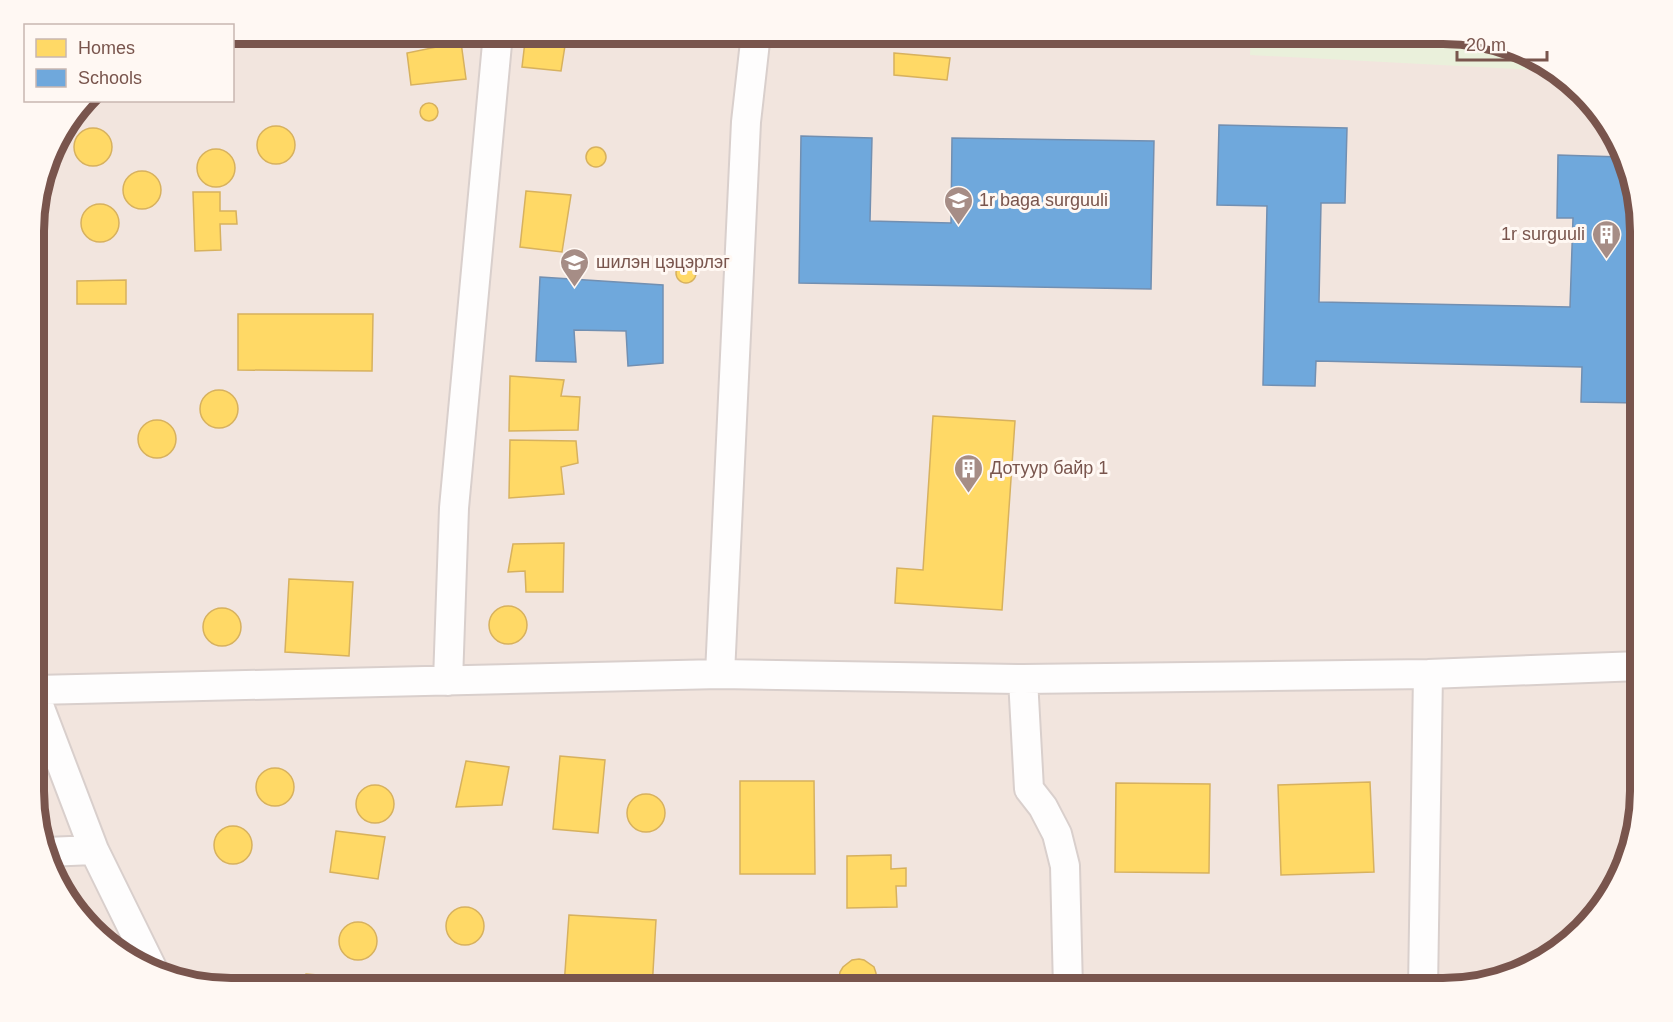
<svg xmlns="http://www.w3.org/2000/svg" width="1673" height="1022" viewBox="0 0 1673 1022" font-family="Helvetica,sans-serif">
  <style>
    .residential { fill: #f2e5de }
    .grass { fill: #eaf0db }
    .homes { fill: #ffd966; stroke: #d7b15e; stroke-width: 1.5 }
    .schools { fill: #6fa8dc; stroke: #728fb1; stroke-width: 1.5 }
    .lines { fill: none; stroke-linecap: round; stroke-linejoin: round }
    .minor-casing { stroke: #d9cfcc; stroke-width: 32 }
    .minor { stroke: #fefdfd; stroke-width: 28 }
    .labels { text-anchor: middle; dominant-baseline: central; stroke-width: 6; stroke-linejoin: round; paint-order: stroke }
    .poi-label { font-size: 18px; fill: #79554d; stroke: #fff8f3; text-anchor: start }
    .rim { fill: none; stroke: #79554d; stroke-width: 8 }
  </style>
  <rect width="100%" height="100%" fill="#f9f4f0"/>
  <path class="residential" d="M233,33H1443L1506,43L1552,66L1613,131L1640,217V804L1607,901L1542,962L1455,989H230L167,979L121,956L60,891L35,817V205L54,143L86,101L232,100Z"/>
  <path class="grass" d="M1251,33H1443L1506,43L1552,66L1557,71L1250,55Z"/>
  <path class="homes" d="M526,33H567L561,71L522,67Z
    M461,42L466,79L411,85L407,53Z
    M894,53L950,58L947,80L894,75Z
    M420 112a9 9 0 1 1 18 0a9 9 0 1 1-18 0Z
    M257 145a19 19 0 1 1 38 0a19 19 0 1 1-38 0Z
    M74 147a19 19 0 1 1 38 0a19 19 0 1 1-38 0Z
    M586 157a10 10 0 1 1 20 0a10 10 0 1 1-20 0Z
    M197 168a19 19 0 1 1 38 0a19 19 0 1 1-38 0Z
    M123 190a19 19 0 1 1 38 0a19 19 0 1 1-38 0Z
    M526,191L571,195L562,252L520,247Z
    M193,192H220V211H236L237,224H220L221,250L195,251Z
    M81 223a19 19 0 1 1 38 0a19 19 0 1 1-38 0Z
    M676 273a10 10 0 1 1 20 0a10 10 0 1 1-20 0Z
    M126,280V304H77V281Z
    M238,314H373L372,371L238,370Z
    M510,376L564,380L561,396L580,397L578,430L509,431Z
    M200 409a19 19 0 1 1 38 0a19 19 0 1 1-38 0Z
    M933,416L1015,421L1002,610L895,603L897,568L923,570Z
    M138 439a19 19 0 1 1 38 0a19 19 0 1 1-38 0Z
    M510,440L576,441L578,463L561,467L564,494L509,498Z
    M564,543L563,592H526L525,571L508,572L513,544Z
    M289,579L353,582L349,656L285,652Z
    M489 625a19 19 0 1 1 38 0a19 19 0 1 1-38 0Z
    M203 627a19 19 0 1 1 38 0a19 19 0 1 1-38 0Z
    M560,756L605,760L598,833L553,829Z
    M466,761L509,767L502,805L456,807Z
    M256 787a19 19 0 1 1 38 0a19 19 0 1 1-38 0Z
    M740,781H814L815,874H740Z
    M1370,782L1374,872L1281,875L1278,785Z
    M1116,783L1210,784L1209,873L1115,872Z
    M356 804a19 19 0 1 1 38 0a19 19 0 1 1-38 0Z
    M627 813a19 19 0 1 1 38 0a19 19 0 1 1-38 0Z
    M214 845a19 19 0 1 1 38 0a19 19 0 1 1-38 0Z
    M336,831L385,837L378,879L330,872Z
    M891,855V869L906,868V886H896L897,907L847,908V856Z
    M446 926a19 19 0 1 1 38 0a19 19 0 1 1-38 0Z
    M569,915L656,920L652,989H600L564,986Z
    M339 941a19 19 0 1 1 38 0a19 19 0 1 1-38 0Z
    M859,959L864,960L874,967L876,973V985L873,989H843L839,979L840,972L843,967L852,960Z
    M306,974L353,978L352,989H304Z"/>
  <path class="schools" d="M1219,125L1347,128L1345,203H1321L1319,302L1570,307L1573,218H1557L1558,155L1621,157L1640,217L1639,403L1581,402L1582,367L1316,361L1315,386L1263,385L1267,206L1217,205Z
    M801,136L872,138L870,221L951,223L952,138L1154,141L1151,289L799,283Z
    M540,277L663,285V363L628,366L626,331L574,330L576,362L536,361Z"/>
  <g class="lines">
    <defs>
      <path id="minor" d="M720,674L746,122L756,33
        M1023,679L1029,789L1043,807L1057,834L1065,866L1068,989
        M448,681L454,508L498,33
        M35,690L720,674L1023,679L1428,674L1640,666
        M35,695L94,850L154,972
        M46,852L94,850
        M1423,989L1428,674"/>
    </defs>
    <use href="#minor" class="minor-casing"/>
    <use href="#minor" class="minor"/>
  </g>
  <defs>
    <symbol id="school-pin" viewBox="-11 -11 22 30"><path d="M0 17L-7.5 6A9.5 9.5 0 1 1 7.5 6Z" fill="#a68d86" stroke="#fff8f3"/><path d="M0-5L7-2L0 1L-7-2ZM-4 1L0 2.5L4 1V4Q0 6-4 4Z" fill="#fff"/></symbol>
    <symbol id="building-pin" viewBox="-11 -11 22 30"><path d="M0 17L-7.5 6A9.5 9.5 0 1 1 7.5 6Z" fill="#a68d86" stroke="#fff8f3"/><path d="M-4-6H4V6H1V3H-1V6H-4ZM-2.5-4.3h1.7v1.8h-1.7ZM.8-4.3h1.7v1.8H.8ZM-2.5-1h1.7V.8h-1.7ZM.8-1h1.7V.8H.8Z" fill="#fff"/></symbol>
  </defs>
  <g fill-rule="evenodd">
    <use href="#school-pin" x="942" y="184" width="33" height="45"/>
    <use href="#building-pin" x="1590" y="218" width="33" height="45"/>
    <use href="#school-pin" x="558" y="246" width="33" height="45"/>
    <use href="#building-pin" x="952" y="452" width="33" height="45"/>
  </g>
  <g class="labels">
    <g class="poi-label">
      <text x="979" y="200">1r baga surguuli</text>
      <text x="1585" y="234" text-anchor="end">1r surguuli</text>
      <text x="596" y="262">шилэн цэцэрлэг</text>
      <text x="990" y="468">Дотуур байр 1</text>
    </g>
  </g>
  <path d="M0 0H1673V1022H0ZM231 44H1443A187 187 0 0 1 1630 231V791A187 187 0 0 1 1443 978H231A187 187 0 0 1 44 791V231A187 187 0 0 1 231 44Z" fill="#fff8f3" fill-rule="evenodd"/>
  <path class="rim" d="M231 44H1443A187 187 0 0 1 1630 231V791A187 187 0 0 1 1443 978H231A187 187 0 0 1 44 791V231A187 187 0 0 1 231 44Z"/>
  <rect x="24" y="24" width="210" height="78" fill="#fff8f3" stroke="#c9b7b1" stroke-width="1.5"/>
  <rect x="36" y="39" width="30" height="18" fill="#ffd966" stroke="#c9b7b1" stroke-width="1.5"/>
  <text x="78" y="54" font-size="18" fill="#79554d">Homes</text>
  <rect x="36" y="69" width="30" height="18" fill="#6fa8dc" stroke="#c9b7b1" stroke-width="1.5"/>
  <text x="78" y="84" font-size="18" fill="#79554d">Schools</text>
  <path d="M1457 51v9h90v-9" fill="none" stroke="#79554d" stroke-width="3"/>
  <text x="1466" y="51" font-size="18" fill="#79554d" stroke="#fff8f3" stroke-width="4.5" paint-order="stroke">20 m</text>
</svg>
